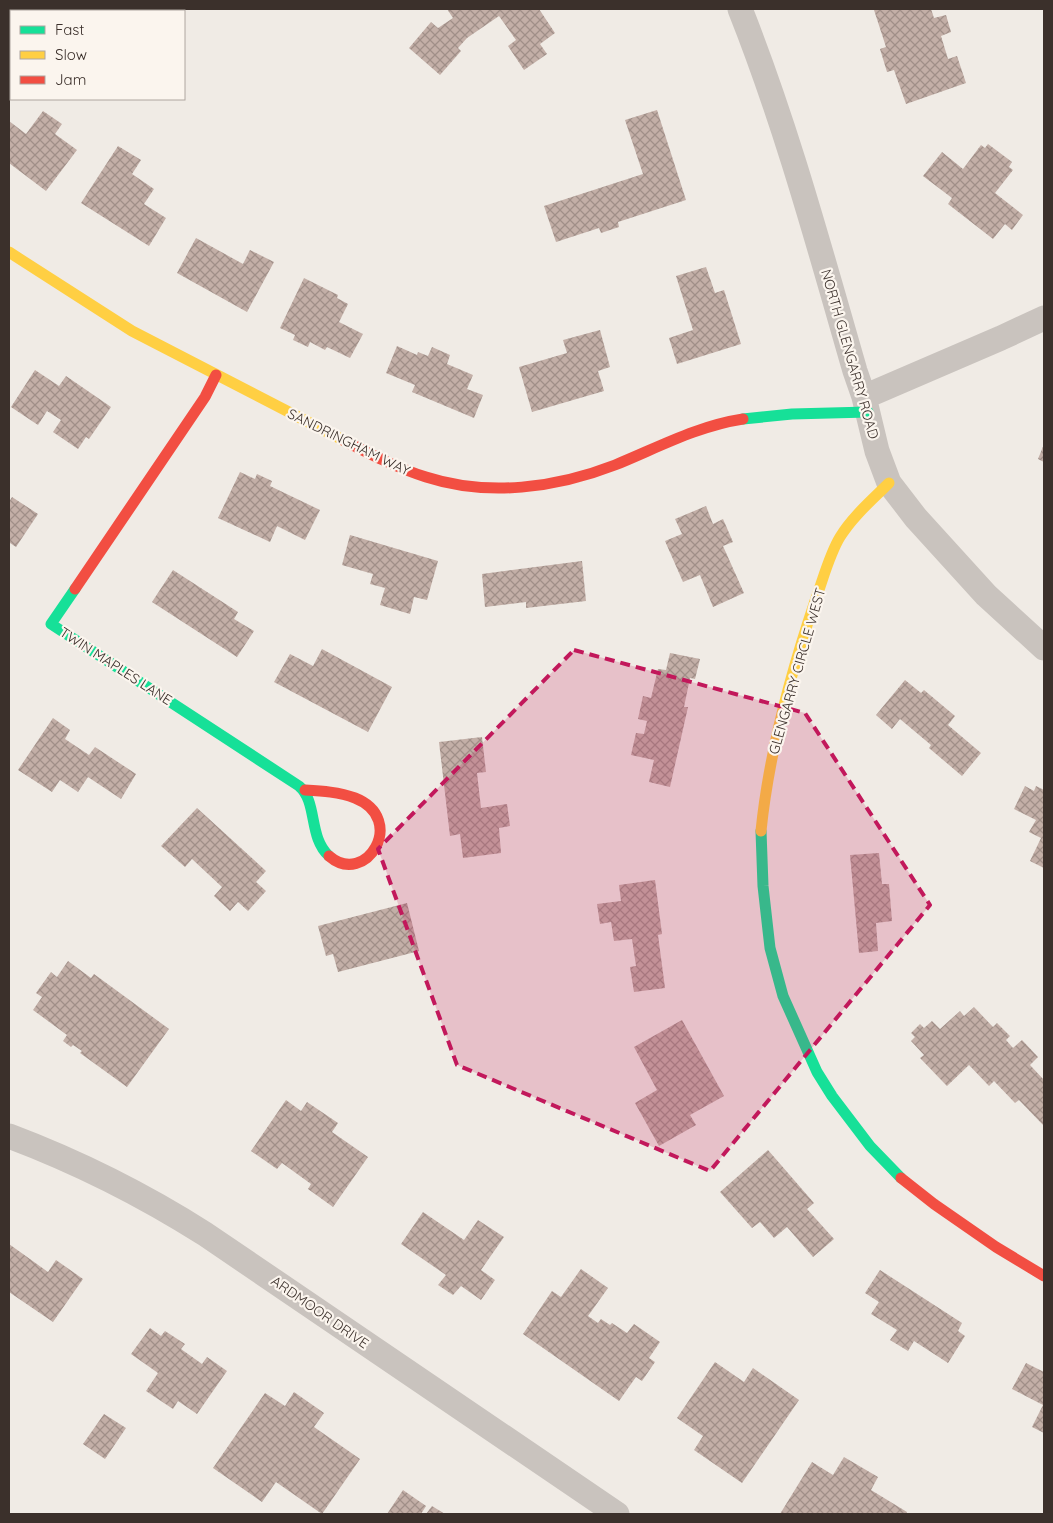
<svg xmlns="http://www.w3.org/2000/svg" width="1053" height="1523" viewBox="0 0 1053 1523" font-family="Quicksand,sans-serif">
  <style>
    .building { fill: url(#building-cross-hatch) }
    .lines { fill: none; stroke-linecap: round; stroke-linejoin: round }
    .street { stroke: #c9c3be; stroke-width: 25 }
    .fast { stroke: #16e098; stroke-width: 11 }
    .slow { stroke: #ffcf43; stroke-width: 11 }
    .jam { stroke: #f24e42; stroke-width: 11 }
    .marked { fill: #c2185b; fill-opacity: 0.2; stroke: #c2185b; stroke-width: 4; stroke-dasharray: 10 6; stroke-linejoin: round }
    .labels { text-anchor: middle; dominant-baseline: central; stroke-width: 4.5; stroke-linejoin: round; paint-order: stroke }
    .street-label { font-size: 14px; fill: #3b302b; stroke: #fbf5ee }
  </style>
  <defs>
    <pattern id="building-cross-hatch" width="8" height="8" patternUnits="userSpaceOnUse" patternTransform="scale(1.25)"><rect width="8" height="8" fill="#c3afa7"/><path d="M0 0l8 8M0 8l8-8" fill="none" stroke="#a08f88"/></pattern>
  </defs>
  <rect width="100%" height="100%" fill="#f0ebe5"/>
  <path class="building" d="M63,9H111L110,11H61Z
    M447,9H539L555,33L540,44L547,54L524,70L508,46L516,40L499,16L467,38L458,48L461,51L440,75L409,48L431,22L438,28L453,18Z
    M876,9H931L934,18L946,15L951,32L941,36L948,59L957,56L966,83L906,104L894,70L887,72L880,49L886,47L874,10Z
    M657,110L686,200L618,222L619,227L601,233L599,228L556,242L544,206L643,174L625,120Z
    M43,111L62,124L55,134L77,150L46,191L9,163V121L26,134Z
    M988,144L1012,162L1009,167L1013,170L995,193L1023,215L1012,230L1005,224L993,239L948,204L952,198L923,176L942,152L963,169L981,145L985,148Z
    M118,146L141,160L132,174L154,189L144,204L166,218L149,246L81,203Z
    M196,238L243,264L250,250L274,262L247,312L177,273Z
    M706,267L715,293L724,290L741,344L677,364L669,338L693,330L676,276Z
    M304,278L338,295L337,298L348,304L339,322L363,334L350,358L327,347L325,350L310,342L308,347L293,340L295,335L280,328Z
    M600,330L610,367L598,371L604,391L532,412L519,367L567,353L563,340Z
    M397,346L417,355L418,352L428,356L432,347L450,355L447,364L473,375L467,389L483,395L474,418L412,392L415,385L386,373Z
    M35,370L59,386L66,376L111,407L89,439L86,437L78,449L53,432L61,420L47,411L38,425L11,407Z
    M1044,444V462L1038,459Z
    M240,472L255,479L257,474L272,481L270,486L320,510L305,540L277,526L270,542L218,518Z
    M12,497L38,514L16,547L10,543L9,546V502Z
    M706,506L713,524L723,519L733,542L723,546L744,593L713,607L700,575L683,582L665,541L682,534L675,519Z
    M350,535L438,561L427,600L414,597L410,614L380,605L385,588L370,584L373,574L342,565Z
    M582,561L586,601L526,608V602L485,607L482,574Z
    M173,570L238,612L234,619L254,631L237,657L152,602Z
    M322,649L392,687L368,732L274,682L290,654L313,666Z
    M670,653L700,659L695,679L690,678L684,707H688L670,787L649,782L654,760L631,755L636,733L644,734L647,721L638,719L643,696L651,698L658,669L666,670Z
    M905,680L921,693L924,690L955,716L948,725L981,753L962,776L929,748L931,745L900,719L892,729L876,715Z
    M53,718L70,730L65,739L89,755L95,747L136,774L121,799L88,777L78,792L60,780L52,792L18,770Z
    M482,737L486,772L477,773L481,808L507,804L510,826L499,828L501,853L463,858L460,834L450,836L439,742Z
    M1025,786L1034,791L1036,786L1044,790V868L1030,861L1041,838L1029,832L1036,820L1014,809Z
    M197,808L266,871L256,882L266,891L248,911L238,902L230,911L214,896L222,887L192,859L185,867L161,846Z
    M879,853L882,884H889L892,921L876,923L878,951L859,953L850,855Z
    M655,880L662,934L658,935L665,988L634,992L630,967L636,966L632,939L614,941L611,922L600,924L597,904L621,901L619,885Z
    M407,903L419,951L338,972L333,954L326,956L318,926Z
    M68,961L91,978L94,974L169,1029L127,1087L80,1053L82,1051L73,1045L71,1047L63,1041L67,1035L33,1010L42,997L36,993L51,972L57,977Z
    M974,1007L993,1027L997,1023L1010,1036L1006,1040L1013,1048L1022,1040L1038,1057L1030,1065L1044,1080V1126L1019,1100L1015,1103L994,1081L989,1086L969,1065L947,1086L920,1058L924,1055L911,1041L915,1037L911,1033L920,1024L924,1028L932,1021L940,1029L960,1011L964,1016Z
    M682,1020L724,1096L690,1115L696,1125L659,1146L635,1103L657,1090L634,1047Z
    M286,1100L301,1111L307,1102L338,1123L332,1132L368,1157L333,1207L308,1189L311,1184L282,1163L277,1169L251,1151Z
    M768,1150L814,1203L807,1209L834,1239L813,1257L787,1227L774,1238L760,1222L752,1228L720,1192Z
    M423,1212L464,1240L478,1220L504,1237L481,1270L495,1280L481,1300L461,1286L453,1295L438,1285L446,1275L401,1244Z
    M9,1244L48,1272L56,1260L83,1279L53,1322L9,1292Z
    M581,1269L608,1288L588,1316L598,1323L601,1319L610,1325L612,1323L627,1333L634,1324L660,1342L649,1358L655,1362L642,1381L636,1377L619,1401L523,1334L552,1291L561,1297Z
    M880,1270L962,1323L958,1331L965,1336L948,1363L914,1341L908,1351L890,1340L897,1330L871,1314L879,1302L865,1293Z
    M150,1328L161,1336L165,1331L185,1344L181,1349L202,1364L207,1357L227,1371L197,1414L178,1401L173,1409L146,1391L158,1373L131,1354Z
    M715,1362L744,1382L753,1368L799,1400L742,1483L694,1450L703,1436L677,1418Z
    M1026,1363L1044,1372V1433L1032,1427L1043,1405L1012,1389Z
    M294,1392L324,1413L314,1427L360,1459L322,1514L276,1482L262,1502L213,1468L265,1393L285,1406Z
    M104,1414L126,1428L105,1459L83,1444Z
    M844,1457L878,1477L871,1490L907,1512L906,1514H780L812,1462L833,1475Z
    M403,1490L426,1506L421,1514H387Z
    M432,1506L445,1514H426Z"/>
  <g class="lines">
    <path class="street" d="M740,9C787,127 820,250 855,371L864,397L877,451L889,483L916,518L986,595L1044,648
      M864,397L1001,338L1044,318
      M9,1136C78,1162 142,1194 205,1234L617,1514"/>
    <path class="fast" d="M743,419L792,414L868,412
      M75,589L51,624L299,786C318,802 308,837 329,856
      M761,831L763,886L770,948L783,996L817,1072L832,1096L870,1146L901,1178"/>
    <path class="slow" d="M9,252L132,331L343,440
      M761,831C769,752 790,675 815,601C823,580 829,555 840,537C853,516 872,500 889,483"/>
    <path class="jam" d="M343,440C370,454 397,468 426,477C488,497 556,488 615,465C657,448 697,426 743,419
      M75,589L205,397L216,375
      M305,790C322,791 339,792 355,798C408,819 366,888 329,856
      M901,1178L934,1204L996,1247L1044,1276"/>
  </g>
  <path class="marked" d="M574,650L805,713L930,905L710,1171L457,1065L378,849Z"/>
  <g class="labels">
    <g class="street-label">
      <text transform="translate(850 354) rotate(74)">NORTH GLENGARRY ROAD</text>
      <text transform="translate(349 442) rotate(26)">SANDRINGHAM WAY</text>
      <text transform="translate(116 666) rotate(33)">TWIN MAPLES LANE</text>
      <text transform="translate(797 671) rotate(-74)">GLENGARRY CIRCLE WEST</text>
      <text transform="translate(320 1312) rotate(35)">ARDMOOR DRIVE</text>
    </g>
  </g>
  <rect width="1053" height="1523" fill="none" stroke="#3b302b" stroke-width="20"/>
  <rect x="10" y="10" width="175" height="90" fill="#fbf5ee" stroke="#aea6a0"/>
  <rect x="20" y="26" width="25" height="8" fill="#16e098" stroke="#aea6a0"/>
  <text x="55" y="35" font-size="15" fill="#3b302b">Fast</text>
  <rect x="20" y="51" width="25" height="8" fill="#ffcf43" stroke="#aea6a0"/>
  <text x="55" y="60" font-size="15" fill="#3b302b">Slow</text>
  <rect x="20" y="76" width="25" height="8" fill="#f24e42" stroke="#aea6a0"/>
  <text x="55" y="85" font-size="15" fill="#3b302b">Jam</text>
</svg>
